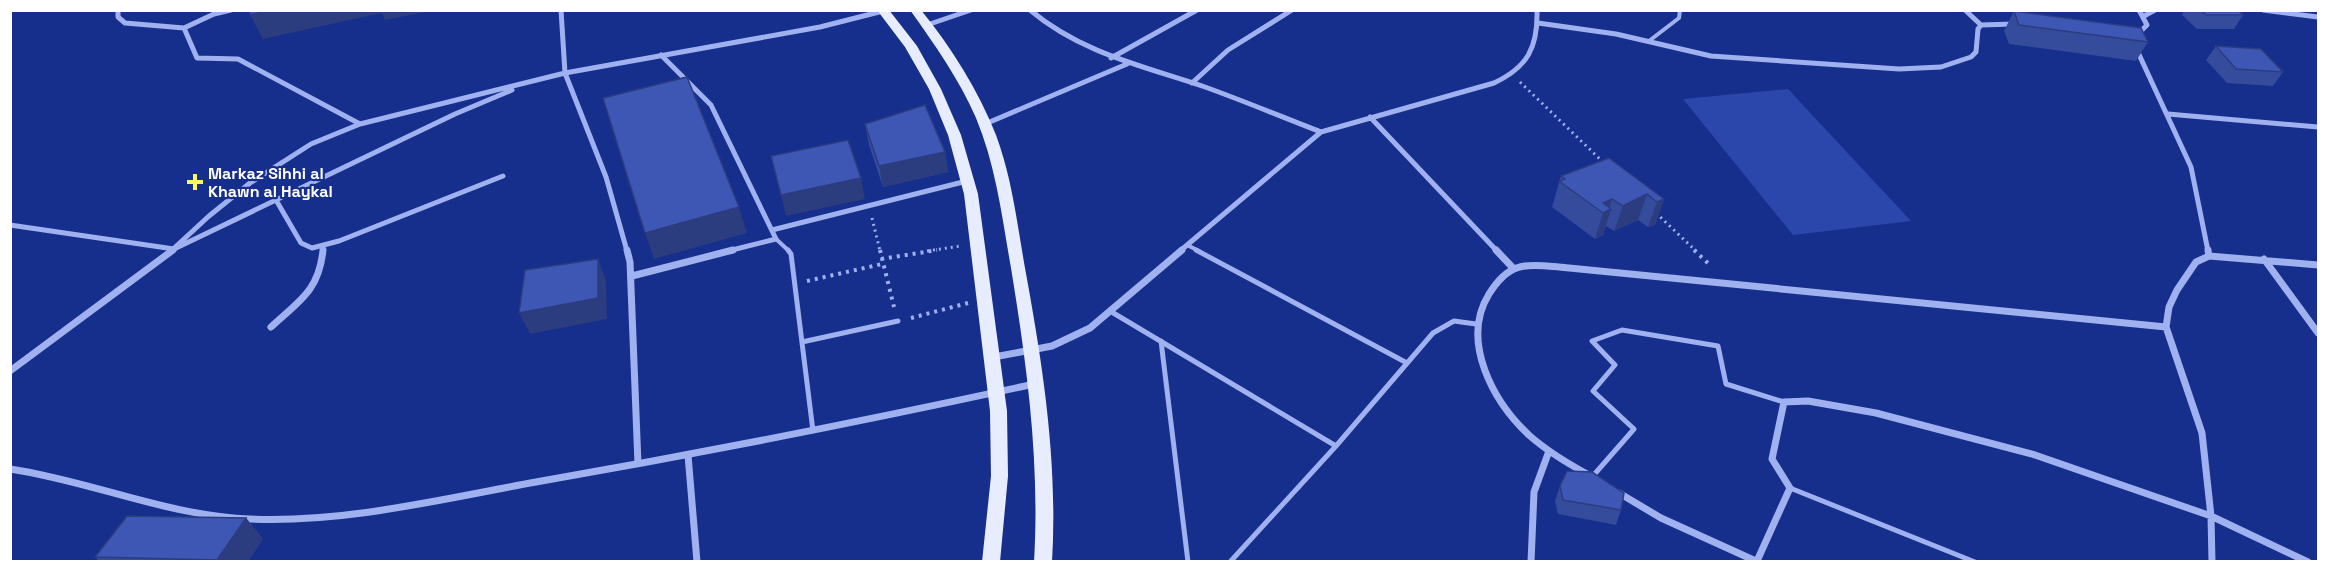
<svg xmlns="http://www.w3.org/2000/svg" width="2329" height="572" viewBox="0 0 2329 572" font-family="'Space Grotesk',sans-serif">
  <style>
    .green { fill: #2c47ac }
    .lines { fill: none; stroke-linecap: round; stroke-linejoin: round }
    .path-far1 { stroke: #a0b1ef; stroke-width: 3; stroke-dasharray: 2 4; stroke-linecap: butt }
    .path { stroke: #a0b1ef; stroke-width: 4; stroke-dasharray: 3 5; stroke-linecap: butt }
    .lane-far1 { stroke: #a0b1ef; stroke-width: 4 }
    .lane { stroke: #a0b1ef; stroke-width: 5 }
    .street-far1 { stroke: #a0b1ef; stroke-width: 5 }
    .street { stroke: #a0b1ef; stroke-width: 7 }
    .primary { fill: #e8ecff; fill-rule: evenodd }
    .wall { fill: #354b9c }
    .shaded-wall { fill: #2b3d7f }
    .building { fill: #3e57b5; stroke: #2b3d7f; stroke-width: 1.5 }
    .poi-dot { fill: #fff75e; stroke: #162e8c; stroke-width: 2 }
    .labels { text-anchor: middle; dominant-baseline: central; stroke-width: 4.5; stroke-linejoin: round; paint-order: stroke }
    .poi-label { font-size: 16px; font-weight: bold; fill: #fff; stroke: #162e8c; text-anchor: start }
  </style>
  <rect width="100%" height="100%" fill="#162e8c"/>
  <path class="green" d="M1788,89L1911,221L1793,235L1683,99Z"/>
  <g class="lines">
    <path class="path-far1" d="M1520,82L1605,164
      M1656,213L1696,251
      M872,218L880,251
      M927,251L961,246"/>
    <path class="path" d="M880,250L894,307
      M1694,250L1711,266
      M881,259L937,250
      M807,281L882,264
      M911,318L968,303"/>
    <path class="lane-far1" d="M1649,41L1679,18L1680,10
      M776,239L789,251
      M1189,246L1199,251"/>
    <path class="lane" d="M788,250L791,254L813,431
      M1196,250L1407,363
      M1110,311L1336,446
      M1161,341L1188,562
      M802,342L898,321
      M1592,477L1634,429L1593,391L1615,365L1592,341L1622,330L1718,346L1726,384L1784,402
      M1790,488L1975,562
      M1230,562L1336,446L1433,333L1454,321L1476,324"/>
    <path class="street-far1" d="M118,10V17L125,23L184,28
      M231,10L214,14L184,28L197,58L238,59L360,124
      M561,10L565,73L606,177L627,251
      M1030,10C1081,53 1143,66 1205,87C1244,101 1282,117 1321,132
      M1965,10L1981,25
      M2263,10L2318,17
      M2144,16L2155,10
      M1538,23L1616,34L1711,56L1899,69L1941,67L1971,57L1976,52L1978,29L1981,25L2014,24
      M927,25L971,10
      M2136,36L2147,25L2139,10
      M2136,48L2191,167L2208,251
      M661,55L711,105L776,239L728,251
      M1111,58L1197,10
      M1192,83L1228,50L1292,10
      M2168,114L2318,127
      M1370,117L1497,251
      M985,124L1127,64
      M276,200L301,243L312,248L339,241L503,176
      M10,225L174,249L455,114L512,90
      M772,230L967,181
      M171,251L209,216L250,183L311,144L360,124L565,73L820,27L883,11
      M323,251V247
      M1180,251L1321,132L1494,83C1528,67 1538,47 1537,10"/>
    <path class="street" d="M627,250L630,262L638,464
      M1496,250L1513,268
      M2208,250L2209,256
      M2264,259L2318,333
      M632,276L733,250
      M271,327C299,301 319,291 323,250
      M994,357L1052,346L1090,328L1182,250
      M10,371L173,250
      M688,455L697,562
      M10,469C91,481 168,516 250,519C346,523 442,499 536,482C702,453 869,420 1034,384
      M1587,474C1567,463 1547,451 1530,436C1493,402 1460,341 1489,294C1509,262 1524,264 1559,267L2166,327
      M1619,493L1661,518L1758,562
      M1757,561L1790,488L1772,459L1784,402L1808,401L1876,413L2035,455L2211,516L2308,562
      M1531,562L1534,492L1549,451
      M2212,562L2211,516L2202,433L2166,327L2169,307L2177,290L2196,262L2209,256L2318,265"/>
    <path class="primary" d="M877,10H889L917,46L941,89L961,135L978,194L1007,411L1008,476L1000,562H982L991,476L990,411L964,194L948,135L929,89L905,47Z
      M910,10H921C952,48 978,90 996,135C1012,178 1017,223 1025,268C1043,366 1058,462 1052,562H1034C1040,462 1027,366 1011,268C1002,217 996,166 976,118C959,79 935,45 910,10Z"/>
  </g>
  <path class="wall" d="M2184,10H2238L2243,15L2234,29H2197L2182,15Z
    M2014,11L2148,42L2136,61L2009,44L2004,31Z
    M2216,46L2283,72L2273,86L2227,83L2206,60Z
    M865,124L945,152L948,172L883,187L869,145Z
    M1609,158L1664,199L1655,225L1648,227L1638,220L1614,231L1606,226L1603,235L1595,239L1552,207L1561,176Z
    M1560,486L1621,510L1616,525L1558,514L1555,501Z
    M246,518L263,539L248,561H99L95,557Z"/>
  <path class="shaded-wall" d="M270,10L430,11L385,20L382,13L263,39L250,15Z
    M945,152L948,172L883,187L879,166Z
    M861,178L865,199L786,216L781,195Z
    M1647,194L1638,220L1614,231L1623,206Z
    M1612,199L1609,210L1611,209L1603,235L1595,239L1603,213V203Z
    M1664,199L1655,225L1648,227L1657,202Z
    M739,207L747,233L654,259L645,233Z
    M598,259L606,280L607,319L530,334L519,313Z
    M246,518L263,539L248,561H218L217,560Z"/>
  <path class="building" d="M250,10H270L250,15Z
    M2201,10H2238L2243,15H2206Z
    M2014,11L2141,28L2148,42L2019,25Z
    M2216,46L2261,49L2283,72L2236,69Z
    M687,77L739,207L645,233L603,98Z
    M925,105L945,152L879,166L865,124Z
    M848,140L861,178L781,195L771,156Z
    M1609,158L1664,199L1657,202L1647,194L1623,206L1612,199L1603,203L1611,209L1603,213L1559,181L1565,179L1561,176Z
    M598,259V298L519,313L525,270Z
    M1567,471L1592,472L1624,493L1621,510L1563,500L1560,486Z
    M127,516L246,518L217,560L95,557Z"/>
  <path class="poi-dot" d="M192 173h6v6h6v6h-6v6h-6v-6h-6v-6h6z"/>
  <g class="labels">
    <g class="poi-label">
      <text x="208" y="173">Markaz Sihhi al<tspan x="208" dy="18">Khawn al Haykal</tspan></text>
    </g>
  </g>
  <rect width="2329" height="572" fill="none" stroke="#ffffff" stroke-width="24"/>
</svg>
